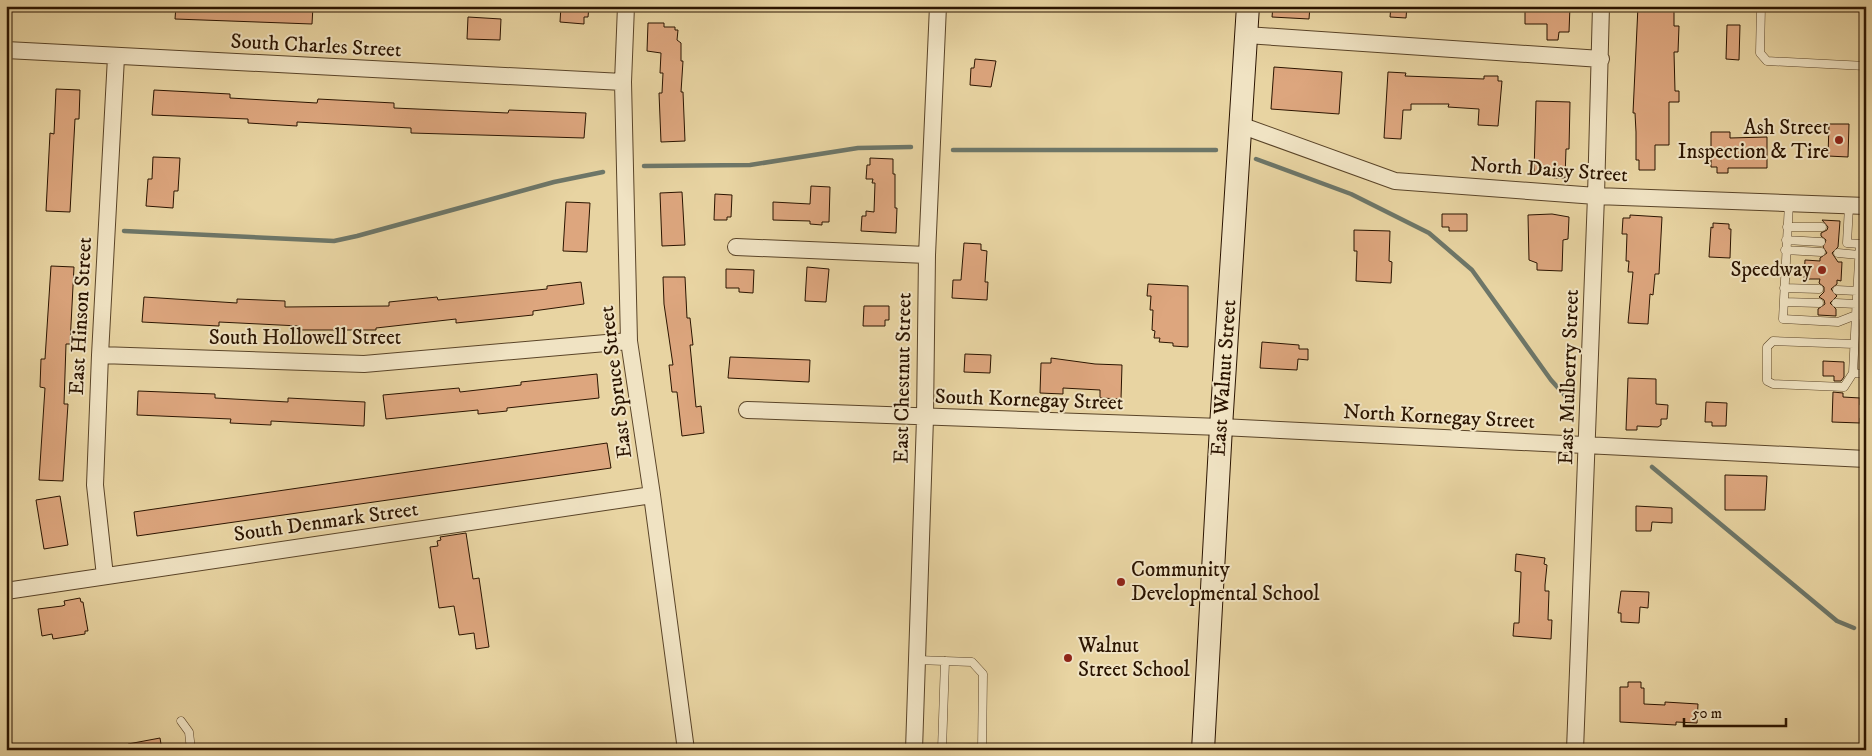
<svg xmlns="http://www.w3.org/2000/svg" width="1872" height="756" viewBox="0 0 1872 756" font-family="'IM FELL DW Pica',serif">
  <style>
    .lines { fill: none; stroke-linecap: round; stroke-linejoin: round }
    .stream { stroke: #6d7668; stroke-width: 4.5 }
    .building { fill: #dda67e; stroke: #2b1400 }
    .lane-casing { stroke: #5a4428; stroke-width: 9 }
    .street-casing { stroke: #5a4428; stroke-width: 18 }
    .secondary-casing { stroke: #2b1400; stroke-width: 24 }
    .lane { stroke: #f0e3c3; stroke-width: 8 }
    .street { stroke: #f0e3c3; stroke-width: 16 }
    .secondary { stroke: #f0e3c3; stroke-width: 22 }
    .poi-dot { fill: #8f2418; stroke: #f0e3c3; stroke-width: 2 }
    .labels { text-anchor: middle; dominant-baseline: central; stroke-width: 4; stroke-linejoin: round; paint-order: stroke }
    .street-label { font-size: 21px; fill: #2b1400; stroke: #f0e3c3 }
    .poi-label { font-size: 21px; fill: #2b1400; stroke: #f0e3c3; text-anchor: end }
  </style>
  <rect width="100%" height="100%" fill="#e8d4a2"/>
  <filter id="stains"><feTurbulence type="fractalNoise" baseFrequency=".004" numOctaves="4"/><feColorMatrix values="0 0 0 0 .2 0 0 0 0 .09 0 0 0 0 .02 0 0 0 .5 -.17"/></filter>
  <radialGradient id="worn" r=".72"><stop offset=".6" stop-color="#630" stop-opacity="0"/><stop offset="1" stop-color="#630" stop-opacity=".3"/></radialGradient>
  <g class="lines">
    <path class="stream" d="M953,150H1216
      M1256,159L1351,194L1429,233L1472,270L1551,380L1569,400
      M644,166L750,165L858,148L911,147
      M124,231L334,241L357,236L554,182L603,172
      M1652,467L1837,621L1854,628"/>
  </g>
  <path class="building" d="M176,6H313L312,24L175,19Z
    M561,6H589L588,17H584V24L560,22Z
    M1273,6H1310L1309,19L1272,17Z
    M1391,6H1407L1406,18L1390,17Z
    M1525,6H1570L1569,32H1559L1558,40H1547V24H1525Z
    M1638,6H1674V26H1679L1678,52H1674L1675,91H1679V102H1669V145H1655V170H1639V160H1636V132L1635,113H1633Z
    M468,17L501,19L500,40L467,39Z
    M648,23H664V27H675V30H678L677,40L681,43V61H683L681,92H683L685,141L661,142L659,93H662L663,73H660L661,53L647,51Z
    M1727,25H1740L1739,60L1726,59Z
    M975,59L996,61L991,87L970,85L971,68H974Z
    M1274,67L1342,72L1339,114L1271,109Z
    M1388,72L1406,73L1405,76L1484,79V76H1498V81H1502L1498,126L1478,125L1479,109L1448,107L1449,104H1411V110H1403L1401,139L1384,138Z
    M56,89L80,90L79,119H75L70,212L46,211L50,133L54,134Z
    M154,90L230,94V98L317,103L318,99L394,103V108L508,113L509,110L586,113L584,138L411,133V128L297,122V126L248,123V119L152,115Z
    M1536,101L1570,102L1569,149H1566L1565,178H1554V173L1534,172Z
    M1829,124H1849L1848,157L1828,156Z
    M1711,132H1730V138L1767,137V168H1728V173H1717V167H1711Z
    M153,157L180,158L178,191H174L173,208L146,206L148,179H152Z
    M870,158L893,159V174H895V208H897L896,233L861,231L862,216H866V211L874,212L875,183H872L873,179H866L867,165H870Z
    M811,186L830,187L829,222H822V225L810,224V221L773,220V202L810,204Z
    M682,192L685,245L662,246L660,193Z
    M715,194L732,195L731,217H727V220H714Z
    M566,202L590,203L587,252L563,251Z
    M1442,214H1467V231H1449V227H1442Z
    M1552,214L1569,217L1568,239L1563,240L1562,271L1537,270V263L1529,260L1528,215Z
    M1630,215L1662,217L1659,274H1655L1653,295L1650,294L1648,324L1628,323L1633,272H1628L1629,261H1626L1627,234H1622L1623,218H1630Z
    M1822,220L1840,221L1838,247L1832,253L1838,262H1842L1841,281L1837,280V284L1831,289L1837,296L1830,303L1836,309V316L1818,315V309L1825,304L1824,300L1819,297L1824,292V287L1819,283L1820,279H1804L1805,260L1820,261V258L1827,253L1823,247L1826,240L1821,236V233L1827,230L1828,227Z
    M1713,223L1729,224V229H1731L1730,258L1709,257L1711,227L1713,228Z
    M1354,230L1390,231L1389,261L1392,262L1391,283L1356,281L1357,251H1354Z
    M964,243L981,244V250L987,251L985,282H988L987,300L952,298L953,280H961Z
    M51,266L74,267L70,344H66L64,404H68L63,481L39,480L45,388L40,387L41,359H45Z
    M807,267L829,269L826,302L805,301Z
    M726,269L754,270L753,293L739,292V288H726Z
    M663,277H685L687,318H690L693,345H690L696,407L701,406L704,433L682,436L677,392H672L669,365H673L664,304Z
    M581,282L584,304L533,311V315L456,323V319L376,328V330H299V326L219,322V326L142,322L144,297L237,303V299L285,301V307L389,306V302L437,297L438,300L547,289V286Z
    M1148,284L1188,286V347L1173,346V343L1159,342L1160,338H1154L1155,331L1152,330L1153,310H1150L1151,296H1147Z
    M864,306H889V320H885V326H863Z
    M1262,342L1299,345V349H1308V360L1298,359L1297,370L1260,368Z
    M965,354L991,355L990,373L964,372Z
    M730,357L810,360L809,382L728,378Z
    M1051,358L1095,364L1122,365L1121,399L1100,398V390L1063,388V394L1040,393L1041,363H1051Z
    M1823,361L1844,362V377L1841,381H1834V376H1823Z
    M597,374L599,398L507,408V411L478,414V410L386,419L383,395L459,388L460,392L521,385V382Z
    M1628,378L1656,379V404L1668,405L1667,419H1661V425L1658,427L1637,426V430H1626Z
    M138,391L215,394V398L288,402V398L365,402L364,426L271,421V425L230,423L231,419L137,415Z
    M1833,392L1843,393V397L1860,398V405H1864L1863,418H1860V423L1832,422Z
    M1706,402L1727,403L1726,426H1712V422H1705Z
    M607,443L611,468L137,536L134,512Z
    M1725,475L1767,476L1765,510H1725Z
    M60,496L68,545L44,549L36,500Z
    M1636,506L1672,508V523L1652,522L1651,531H1636Z
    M466,533L473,579L479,578L489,647L476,649L474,633L459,635L454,606L439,608L430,547L438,546L437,541L441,540L440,537Z
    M1516,554L1545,558L1544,564L1547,565L1545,585V591H1549L1548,620H1552L1551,639L1513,636L1514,623H1519L1521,572L1515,571Z
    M1621,591L1649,592L1648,608L1640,607L1639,623L1621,622V613H1618Z
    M80,598L81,602H83L88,631H85V634L53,639L52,634L42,636L38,609L62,606L65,605L64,601Z
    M1628,682H1641V688H1644V704L1665,705V702L1698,704L1697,723L1676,722V725L1620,722V687H1628Z
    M160,738L162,750H128V744Z"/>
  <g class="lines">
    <defs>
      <path id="lane" d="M1761,6L1760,53L1767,61L1866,66
        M1789,203L1783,319L1838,322L1856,315L1853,373L1866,374
        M1849,206L1847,243L1860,244
        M1787,227H1822
        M1786,240L1821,242
        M1866,244H1860L1856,315H1866
        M1785,250L1821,252
        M1838,253L1859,255
        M1784,288L1819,289
        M1837,290L1857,291
        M1784,302L1819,303
        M1836,303L1856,304
        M1853,373L1844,387L1773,384L1767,381V347L1773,341L1854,344
        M917,660L972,662L983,674L982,750
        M945,661L942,749L982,748
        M181,721L189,732L191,750"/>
      <path id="street" d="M626,6L623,82L629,341L652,495L686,750
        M1246,35L1601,59
        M6,50L623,82
        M1240,125L1395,181L1596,196L1866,206
        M736,247L927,255
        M100,355L364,364L629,341
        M747,410L1221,427L1866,459
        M105,576L95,485L100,355L116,57
        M6,591L652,495
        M914,750L925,418L927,255L938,6
        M1575,750L1596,196L1601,6"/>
      <path id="secondary" d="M1203,750L1221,427L1248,6"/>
    </defs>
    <use href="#lane" class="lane-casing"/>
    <use href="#street" class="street-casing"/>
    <use href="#secondary" class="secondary-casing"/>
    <use href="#lane" class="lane"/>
    <use href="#street" class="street"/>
    <use href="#secondary" class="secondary"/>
  </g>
  <g class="poi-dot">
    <circle cx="1839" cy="140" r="5"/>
    <circle cx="1822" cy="270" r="5"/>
    <circle cx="1121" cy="582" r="5"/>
    <circle cx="1068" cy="658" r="5"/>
  </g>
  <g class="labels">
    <g class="street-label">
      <text transform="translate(316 46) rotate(3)">South Charles Street</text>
      <text transform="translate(1549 170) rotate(4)">North Daisy Street</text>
      <text transform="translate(81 316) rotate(-87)">East Hinson Street</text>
      <text x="305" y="338">South Hollowell Street</text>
      <text transform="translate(1569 377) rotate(-88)">East Mulberry Street</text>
      <text transform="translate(903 378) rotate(-89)">East Chestnut Street</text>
      <text transform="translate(1224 378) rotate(-86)">East Walnut Street</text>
      <text transform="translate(616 382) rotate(-97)">East Spruce Street</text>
      <text transform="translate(1029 400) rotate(2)">South Kornegay Street</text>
      <text transform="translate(1439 417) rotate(3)">North Kornegay Street</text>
      <text transform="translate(326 522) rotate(-8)">South Denmark Street</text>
    </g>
    <g class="poi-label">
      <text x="1829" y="128">Ash Street<tspan x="1829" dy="24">Inspection &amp; Tire</tspan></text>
      <text x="1812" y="270">Speedway</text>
      <text x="1131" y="570" text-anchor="start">Community<tspan x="1131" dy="24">Developmental School</tspan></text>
      <text x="1078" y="646" text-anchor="start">Walnut<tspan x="1078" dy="24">Street School</tspan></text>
    </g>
  </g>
  <rect width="1872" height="756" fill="none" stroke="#e8d4a2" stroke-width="25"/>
  <rect x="8" y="8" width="1857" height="741" fill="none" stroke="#2b1400" stroke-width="2.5"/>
  <rect x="12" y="12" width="1847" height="731" fill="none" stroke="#2b1400"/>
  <path d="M1684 718v8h102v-8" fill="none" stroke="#2b1400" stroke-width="2.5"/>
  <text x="1692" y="718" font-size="15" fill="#2b1400" stroke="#f0e3c3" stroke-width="4" paint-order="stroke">50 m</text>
  <rect width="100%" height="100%" filter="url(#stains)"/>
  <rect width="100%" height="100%" fill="url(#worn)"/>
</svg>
